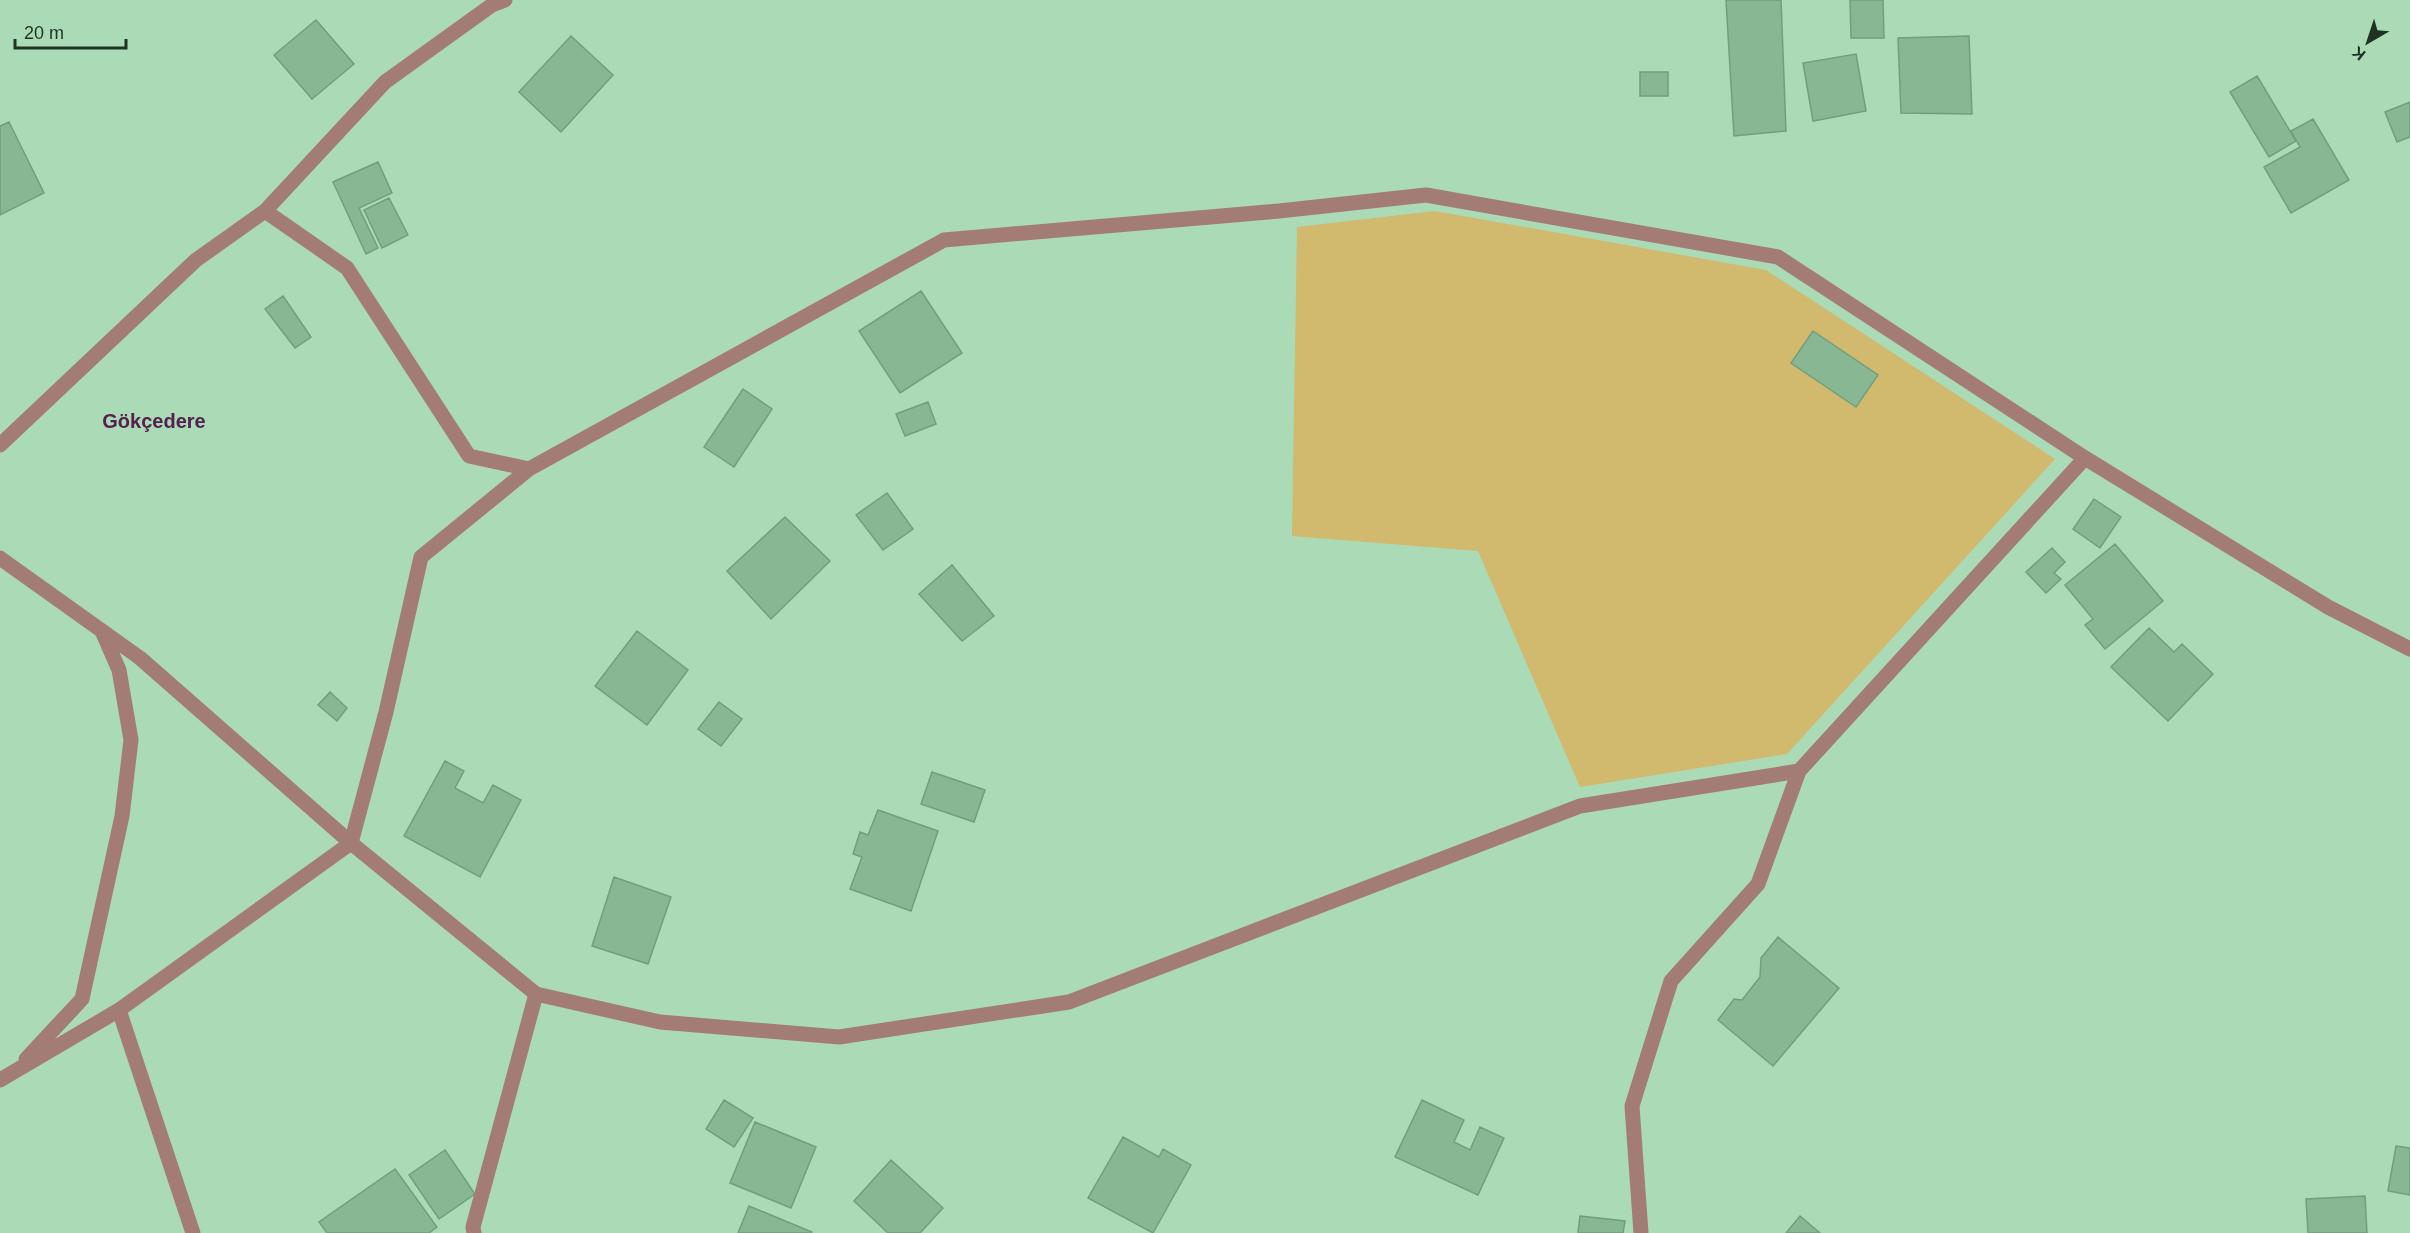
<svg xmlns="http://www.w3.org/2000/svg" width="2410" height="1233" viewBox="0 0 2410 1233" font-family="Helvetica,sans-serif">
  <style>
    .green { fill: #d1b96d }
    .building { fill: #88b794; stroke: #709f7c; stroke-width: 1.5 }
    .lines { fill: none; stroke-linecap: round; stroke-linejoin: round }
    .minor { stroke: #a37d75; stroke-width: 15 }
    .labels { text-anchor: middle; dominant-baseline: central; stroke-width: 4.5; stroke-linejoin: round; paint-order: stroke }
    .quarter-label { font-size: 20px; font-weight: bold; fill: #54204e; stroke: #aadbb6 }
  </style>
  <rect width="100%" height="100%" fill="#aadbb6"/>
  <path class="green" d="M1435,211L1766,270L2055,459L1787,754L1580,787L1478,551L1292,536L1297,227Z"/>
  <path class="building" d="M1726,0H1781L1786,131L1734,136Z
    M1850,0H1883L1884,38H1851Z
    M316,20L354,64L312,99L274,55Z
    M571,36L613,75L561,132L519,92Z
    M1969,36L1972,114L1901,113L1898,38Z
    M1856,54L1866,111L1813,121L1803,63Z
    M1640,72H1668V96H1640Z
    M2257,76L2296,141L2269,157L2230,92Z
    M2410,102V137L2397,142L2385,112Z
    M2313,119L2349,180L2291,213L2264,167L2300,147L2291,131Z
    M9,122L44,193L0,215V126Z
    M378,162L392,193L359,208L378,248L366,254L333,182Z
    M389,198L408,235L382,248L364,210Z
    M921,291L962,353L900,393L859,331Z
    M283,296L311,337L295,348L265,309Z
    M1813,331L1878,375L1856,407L1791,363Z
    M743,389L772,409L734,467L704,447Z
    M928,402L936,424L905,436L896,414Z
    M887,493L913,529L883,550L856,515Z
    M2094,499L2121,517L2100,548L2073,529Z
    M785,517L830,561L771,619L727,571Z
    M2115,544L2163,601L2105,649L2085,625L2093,619L2065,585Z
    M2052,548L2065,562L2054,573L2061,579L2046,593L2026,572Z
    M952,565L994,616L962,641L919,594Z
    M2149,628L2174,652L2182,644L2213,674L2168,721L2111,667Z
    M637,631L688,670L647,725L595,686Z
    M330,692L347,708L337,721L318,705Z
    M719,702L742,719L721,746L698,729Z
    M445,761L464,771L455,788L483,803L493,785L521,800L480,877L404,836Z
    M932,772L985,790L974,822L921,804Z
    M878,810L938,831L911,911L850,889L862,857L853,854L860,832L868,835Z
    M614,877L671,897L648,964L592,946Z
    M1778,937L1839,988L1773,1066L1718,1020L1734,999L1742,1000L1760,977L1761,958Z
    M724,1100L753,1118L734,1147L706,1129Z
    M1422,1100L1464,1120L1454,1142L1470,1150L1480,1127L1504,1138L1478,1195L1395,1157Z
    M755,1122L816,1147L791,1208L730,1183Z
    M1123,1137L1159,1157L1163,1149L1191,1165L1153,1233L1088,1198Z
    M2396,1146L2410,1148V1195L2388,1191Z
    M445,1150L475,1194L439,1219L409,1175Z
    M891,1160L943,1208L920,1233H888L854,1201Z
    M395,1169L437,1227L429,1233H327L319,1222Z
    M2365,1196L2367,1233H2308L2306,1199Z
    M749,1206L812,1232L811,1233H738Z
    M1580,1216L1625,1221L1623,1233H1578Z
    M1800,1216L1820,1233H1786Z"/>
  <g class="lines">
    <path class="minor" d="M265,211L385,82L492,5L505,0
      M0,445L196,260L265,211L347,268L469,456L529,469L944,240L1279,211L1426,195L1778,257L2085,458L2328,607L2410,649
      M0,558L140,658L351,843L536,994L660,1022L839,1037L1069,1002L1580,806L1799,771L2085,458
      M119,1010L193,1233
      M26,1059L82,999L122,816L131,740L119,670L102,631
      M0,1080L119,1010L351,843L386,712L421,557L529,469
      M474,1233L473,1227L536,994
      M1641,1233L1632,1106L1671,981L1758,884L1799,771"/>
  </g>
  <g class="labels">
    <g class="quarter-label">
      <text x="154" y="421">Gökçedere</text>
    </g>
  </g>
  <g transform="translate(2368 42) rotate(219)" stroke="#aadbb6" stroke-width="4.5" paint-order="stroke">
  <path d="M0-4.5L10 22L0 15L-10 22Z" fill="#1f3224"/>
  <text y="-9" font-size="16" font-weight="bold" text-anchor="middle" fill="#1f3224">K</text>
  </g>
  <path d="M15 39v9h111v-9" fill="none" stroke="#1f3224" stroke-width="3"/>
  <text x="24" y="39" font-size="18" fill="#1f3224" stroke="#aadbb6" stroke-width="4.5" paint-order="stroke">20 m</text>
</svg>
